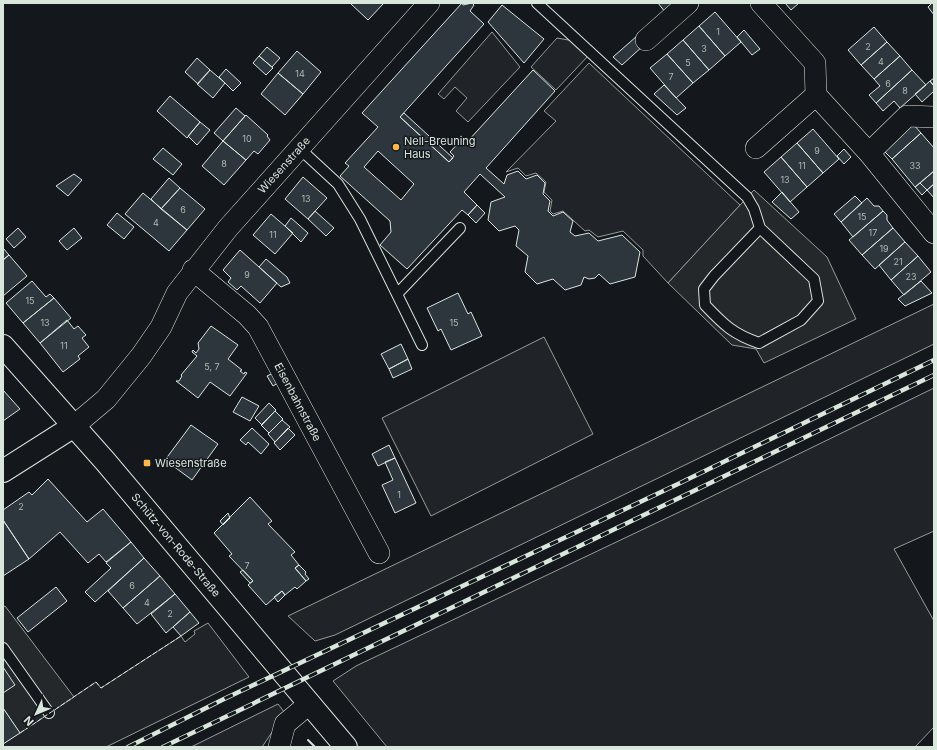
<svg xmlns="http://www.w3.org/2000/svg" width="937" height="750" viewBox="0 0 937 750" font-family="Inter,sans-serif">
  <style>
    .green { fill: #202428; stroke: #939e99 }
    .parking { fill: #24282b; stroke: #939e99 }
    .building { fill: #2c363c; stroke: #d8e6dc; fill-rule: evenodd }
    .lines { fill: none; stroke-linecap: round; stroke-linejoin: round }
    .service-casing { stroke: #d8e6dc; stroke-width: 12 }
    .minor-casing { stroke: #d8e6dc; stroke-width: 22 }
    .tertiary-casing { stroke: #d8e6dc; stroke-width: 24 }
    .primary-casing { stroke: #d8e6dc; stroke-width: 24 }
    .service { stroke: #14181c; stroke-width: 10 }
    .minor { stroke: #14181c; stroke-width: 21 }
    .tertiary { stroke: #14181c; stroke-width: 22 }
    .primary { stroke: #14181c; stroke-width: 22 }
    .rail-casing { stroke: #d8e6dc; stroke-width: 4.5 }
    .rail { stroke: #14181c; stroke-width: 3; stroke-dasharray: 9; stroke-linecap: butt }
    .fence { stroke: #d8e6dc; stroke-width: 1; stroke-dasharray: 5 2; stroke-linecap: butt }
    .wall { stroke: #d8e6dc; stroke-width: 2 }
    .poi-dot { fill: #ffb74d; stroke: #14181c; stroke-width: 1.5 }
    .labels { text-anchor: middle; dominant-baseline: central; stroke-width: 3; stroke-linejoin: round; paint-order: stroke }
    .number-label { font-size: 9px; fill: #adbab4 }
    .poi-label { font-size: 11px; fill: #d8e6dc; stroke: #14181c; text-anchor: start }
    .street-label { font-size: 11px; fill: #d8e6dc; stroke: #14181c }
  </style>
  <rect width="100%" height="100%" fill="#14181c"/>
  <path class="green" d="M492,32L520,67L468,122L456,111L467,98L455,87L444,99L438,94Z
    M557,38L574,41L589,55L556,90L531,67Z
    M589,63L740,205L668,283L643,256V250L623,231L598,237L589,230L585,231L563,211L553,214L550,211L552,200L544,192L546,182L536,173L526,176L518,168L506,172L556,121L544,111Z
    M934,304V344L335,635L315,641L288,616Z
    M544,337L593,434L431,516L382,418Z
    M934,388V531L894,549L934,621V727L915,747H387L333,681L356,666L692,506Z
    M208,623L249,677L106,747H3V744L96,682L101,688L181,636L185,642L195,634L194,631Z
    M278,704L285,713L262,747H191Z"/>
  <path class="parking" d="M754,190L827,257L856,319L764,363L756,349L732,345L668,283Z
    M5,606L74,697L20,733L3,708V607Z"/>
  <path class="building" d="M350,3H384L368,20Z
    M462,3L463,5L472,3L474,5L470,11L484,24L400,117L449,162L454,156L450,152L463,138L467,142L533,70L555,91L486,168L504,184L507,175L518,171L526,179L537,175L545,183L543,194L550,201L548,211L553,216L563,212L573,221L570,232L575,236L589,233L598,241L622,235L640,252L635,277L610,284L599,274L595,278L589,279L584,277L581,285L565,290L553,279L537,284L525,272L528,256L516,246L519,230L515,226L499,231L488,220L491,202L505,197L480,174L464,192L477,205L468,215L462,210L407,269L380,245L391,232L390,221L340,176L349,166L345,163L378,127L362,113ZM378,151L414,184L401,200L364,167Z
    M658,3H674L665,12Z
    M785,3H799L791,10Z
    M932,3H934V15L928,7Z
    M502,5L544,39L524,63L488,22Z
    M715,12L741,42L725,56L699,26Z
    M699,26L725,56L709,70L683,40Z
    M874,27L887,42L861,65L848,50Z
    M744,30L760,49L752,55L737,37Z
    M637,36L644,45L622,65L613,57Z
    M683,40L709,70L693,83L667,54Z
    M887,42L900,56L874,79L861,65Z
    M267,47L280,58L272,67L259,56Z
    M297,51L321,72L303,94L278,73Z
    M667,54L693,83L676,98L650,68Z
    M259,56L273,68L266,75L253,63Z
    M900,56L912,70L876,103L869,95L880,86L874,79Z
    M197,58L210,70L198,84L185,72Z
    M226,69L241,83L233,91L219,77Z
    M210,70L225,83L213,98L197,84Z
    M912,70L926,85L900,108L894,101L883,111L876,103Z
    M278,73L303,94L285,115L261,94Z
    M934,78V86L930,81Z
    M930,81L934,86V91L922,102L915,94Z
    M664,85L686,108L677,115L654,94Z
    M170,96L200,122L187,138L157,111Z
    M236,108L245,116L223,141L214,133Z
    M404,113L453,158L449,162L400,117Z
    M246,115L268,135L267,136L270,140L258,154L254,151L246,160L223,141Z
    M200,122L210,130L197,145L188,136Z
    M913,124L921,133L892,159L883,150Z
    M813,129L839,159L823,173L797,143Z
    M921,133L934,148V171L915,187L892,159Z
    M223,141L246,160L224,185L202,166Z
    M797,143L823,173L807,187L781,157Z
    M163,148L182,164L173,175L153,159Z
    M844,149L851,157L844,164L837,156Z
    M781,157L807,187L790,202L764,172Z
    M934,171V184L927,190L920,183Z
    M74,174L82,180L68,196L56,186Z
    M303,177L327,198L308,219L285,199Z
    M169,178L180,188L161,209L151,199Z
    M920,183L927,190L922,195L915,187Z
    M934,184V198L927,190Z
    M180,188L205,209L187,230L161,209Z
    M782,192L799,212L791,219L772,202Z
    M143,193L187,230L169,251L125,214Z
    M855,196L862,203L841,222L834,214Z
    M867,198L874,206H879L883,211L853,237L841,222Z
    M477,205L485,213L476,223L468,215Z
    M315,211L334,228L326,236L308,219Z
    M883,211L887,215V220L893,228L862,255L849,240Z
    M117,213L134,227L124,239L107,225Z
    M271,214L293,233L275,254L253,235Z
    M291,218L308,233L301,242L285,226Z
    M18,228L26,237L14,248L6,239Z
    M74,228L82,238L67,250L59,241Z
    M893,228L905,242L875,269L862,255Z
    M905,242L918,256L891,280L879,265Z
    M3,248L9,255L3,260Z
    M240,250L277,283L260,303L241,286L237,290L228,282L231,278L223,270Z
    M9,255L27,276L3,296V260Z
    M918,256L931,272L904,295L891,280Z
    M266,259L287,277L290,283L281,287L259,267Z
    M32,281L46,297L50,294L54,298L23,323L6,303Z
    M921,281L932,293L905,306L898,299Z
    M458,293L468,314L471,312L482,336L451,350L441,329L438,331L427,308Z
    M54,298L71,318L40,343L23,323Z
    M67,320L74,329L78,326L86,335L82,338L89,347L78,356L80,359L63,372L40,343Z
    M211,326L238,345L228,359L242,370L240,371L244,374L245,372L247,373L230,396L210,382L198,398L176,381H179L182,376L181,375L197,356L192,352L193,350L196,353L199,349L198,343Z
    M401,344L408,359L389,369L381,354Z
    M408,359L412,369L393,378L389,369Z
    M275,372L281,381L273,386L267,376Z
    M3,390L20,409L3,421Z
    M242,397L259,406L250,421L233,412Z
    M269,403L276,410L262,425L255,418Z
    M275,411L283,419L269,433L261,425Z
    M282,420L290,427L275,442L268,434Z
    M191,425L218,444L192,480L165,460Z
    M252,428L269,444L261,454L248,442L246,445L240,440Z
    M288,428L295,435L280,450L274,443Z
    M389,445L395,458L378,466L372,454Z
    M395,458L416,503L395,513L382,485L393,480L385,462Z
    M48,479L87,522L103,509L131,542L106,562L99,554L88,563L60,532L29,559L3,520V510L29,492L32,495Z
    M250,497L272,521L268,524L295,552L291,555L299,565L295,568L306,581L297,589L295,587L285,595L282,591L266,605L248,585L253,581L229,556L232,554L214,533Z
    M228,513L230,518L223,525L220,521Z
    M3,520L29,559L3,576Z
    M131,542L144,558L95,602L85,592L111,568L106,563Z
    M144,558L160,576L123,608L108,591Z
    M299,565L306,572L305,574L309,579L306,581L295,568Z
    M243,570L253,581L250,583L240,572Z
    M160,576L175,594L137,624L123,608Z
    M56,587L67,601L28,632L17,618Z
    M282,591L285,595L278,602L274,597Z
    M175,594L190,612L166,633L151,614Z
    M190,612L199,623L181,636L173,627Z
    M3,667L15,685L3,693Z
    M3,708L20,733L3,744Z"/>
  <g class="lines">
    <defs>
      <path id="service" d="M537,3L747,197L754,209L760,228L814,279L818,301L801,320L759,343C733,334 724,325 705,305L704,289L714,276L760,228
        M299,148L338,184L360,219L422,345
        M398,293L460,228
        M3,648L49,713"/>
      <path id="minor" d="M761,3L815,63L816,95L869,153L934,233
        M646,40L688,3
        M756,148L816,95
        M869,153L907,116L934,117
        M193,270L247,315L258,327L379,553
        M74,426L106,399L141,356L161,327L177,293L228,228L429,3
        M279,747L285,724L309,704"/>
      <path id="tertiary" d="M3,471L74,426"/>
      <path id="primary" d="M3,346L105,461L346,747"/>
    </defs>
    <use href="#service" class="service-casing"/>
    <use href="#minor" class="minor-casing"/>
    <use href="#tertiary" class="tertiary-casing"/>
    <use href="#primary" class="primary-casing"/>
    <use href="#service" class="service"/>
    <use href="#minor" class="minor"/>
    <use href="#tertiary" class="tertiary"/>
    <use href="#primary" class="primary"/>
    <defs>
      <path id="rail" d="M128,747L224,699L678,484L934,360
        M163,747L934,375"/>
    </defs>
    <use href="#rail" class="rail-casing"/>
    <use href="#rail" class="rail"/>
    <path class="fence" d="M20,733L96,682L101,688L181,636"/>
    <path class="wall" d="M308,740L315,747"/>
  </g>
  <g class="poi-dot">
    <circle cx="396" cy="147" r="4"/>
    <rect x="143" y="459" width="8" height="8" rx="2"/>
  </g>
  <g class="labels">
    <g class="number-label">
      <text x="718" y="31">1</text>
      <text x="868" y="46">2</text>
      <text x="704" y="48">3</text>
      <text x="881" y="61">4</text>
      <text x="688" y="62">5</text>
      <text x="300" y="73">14</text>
      <text x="671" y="76">7</text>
      <text x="888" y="83">6</text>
      <text x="905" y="90">8</text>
      <text x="247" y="138">10</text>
      <text x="817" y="150">9</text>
      <text x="224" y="163">8</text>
      <text x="802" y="165">11</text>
      <text x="915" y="165">33</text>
      <text x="785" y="179">13</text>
      <text x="306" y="198">13</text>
      <text x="183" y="209">6</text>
      <text x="862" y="216">15</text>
      <text x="156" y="222">4</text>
      <text x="873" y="232">17</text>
      <text x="273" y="234">11</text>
      <text x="884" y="248">19</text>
      <text x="898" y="261">21</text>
      <text x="247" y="274">9</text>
      <text x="911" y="276">23</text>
      <text x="30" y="300">15</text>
      <text x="45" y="322">13</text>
      <text x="454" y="322">15</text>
      <text x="64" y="345">11</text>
      <text x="212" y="366">5, 7</text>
      <text x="399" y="494">1</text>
      <text x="21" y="506">2</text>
      <text x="247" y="565">7</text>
      <text x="132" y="585">6</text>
      <text x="147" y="602">4</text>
      <text x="170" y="613">2</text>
    </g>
    <g class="poi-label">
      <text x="404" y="141">Nell-Breuning<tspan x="404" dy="13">Haus</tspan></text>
      <text x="155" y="463">Wiesenstraße</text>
    </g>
    <g class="street-label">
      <text transform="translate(284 165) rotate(-48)">Wiesenstraße</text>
      <text transform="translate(298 402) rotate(62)">Eisenbahnstraße</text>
      <text transform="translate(176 545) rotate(50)">Schütz-von-Rode-Straße</text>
    </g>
  </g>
  <rect width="937" height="750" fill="none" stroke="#d8e6dc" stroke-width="8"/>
  <g transform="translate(36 714) rotate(226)" stroke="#14181c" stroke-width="3" paint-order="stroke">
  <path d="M0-3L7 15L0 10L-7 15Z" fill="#d8e6dc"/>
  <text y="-6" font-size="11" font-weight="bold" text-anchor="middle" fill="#d8e6dc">N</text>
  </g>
</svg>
